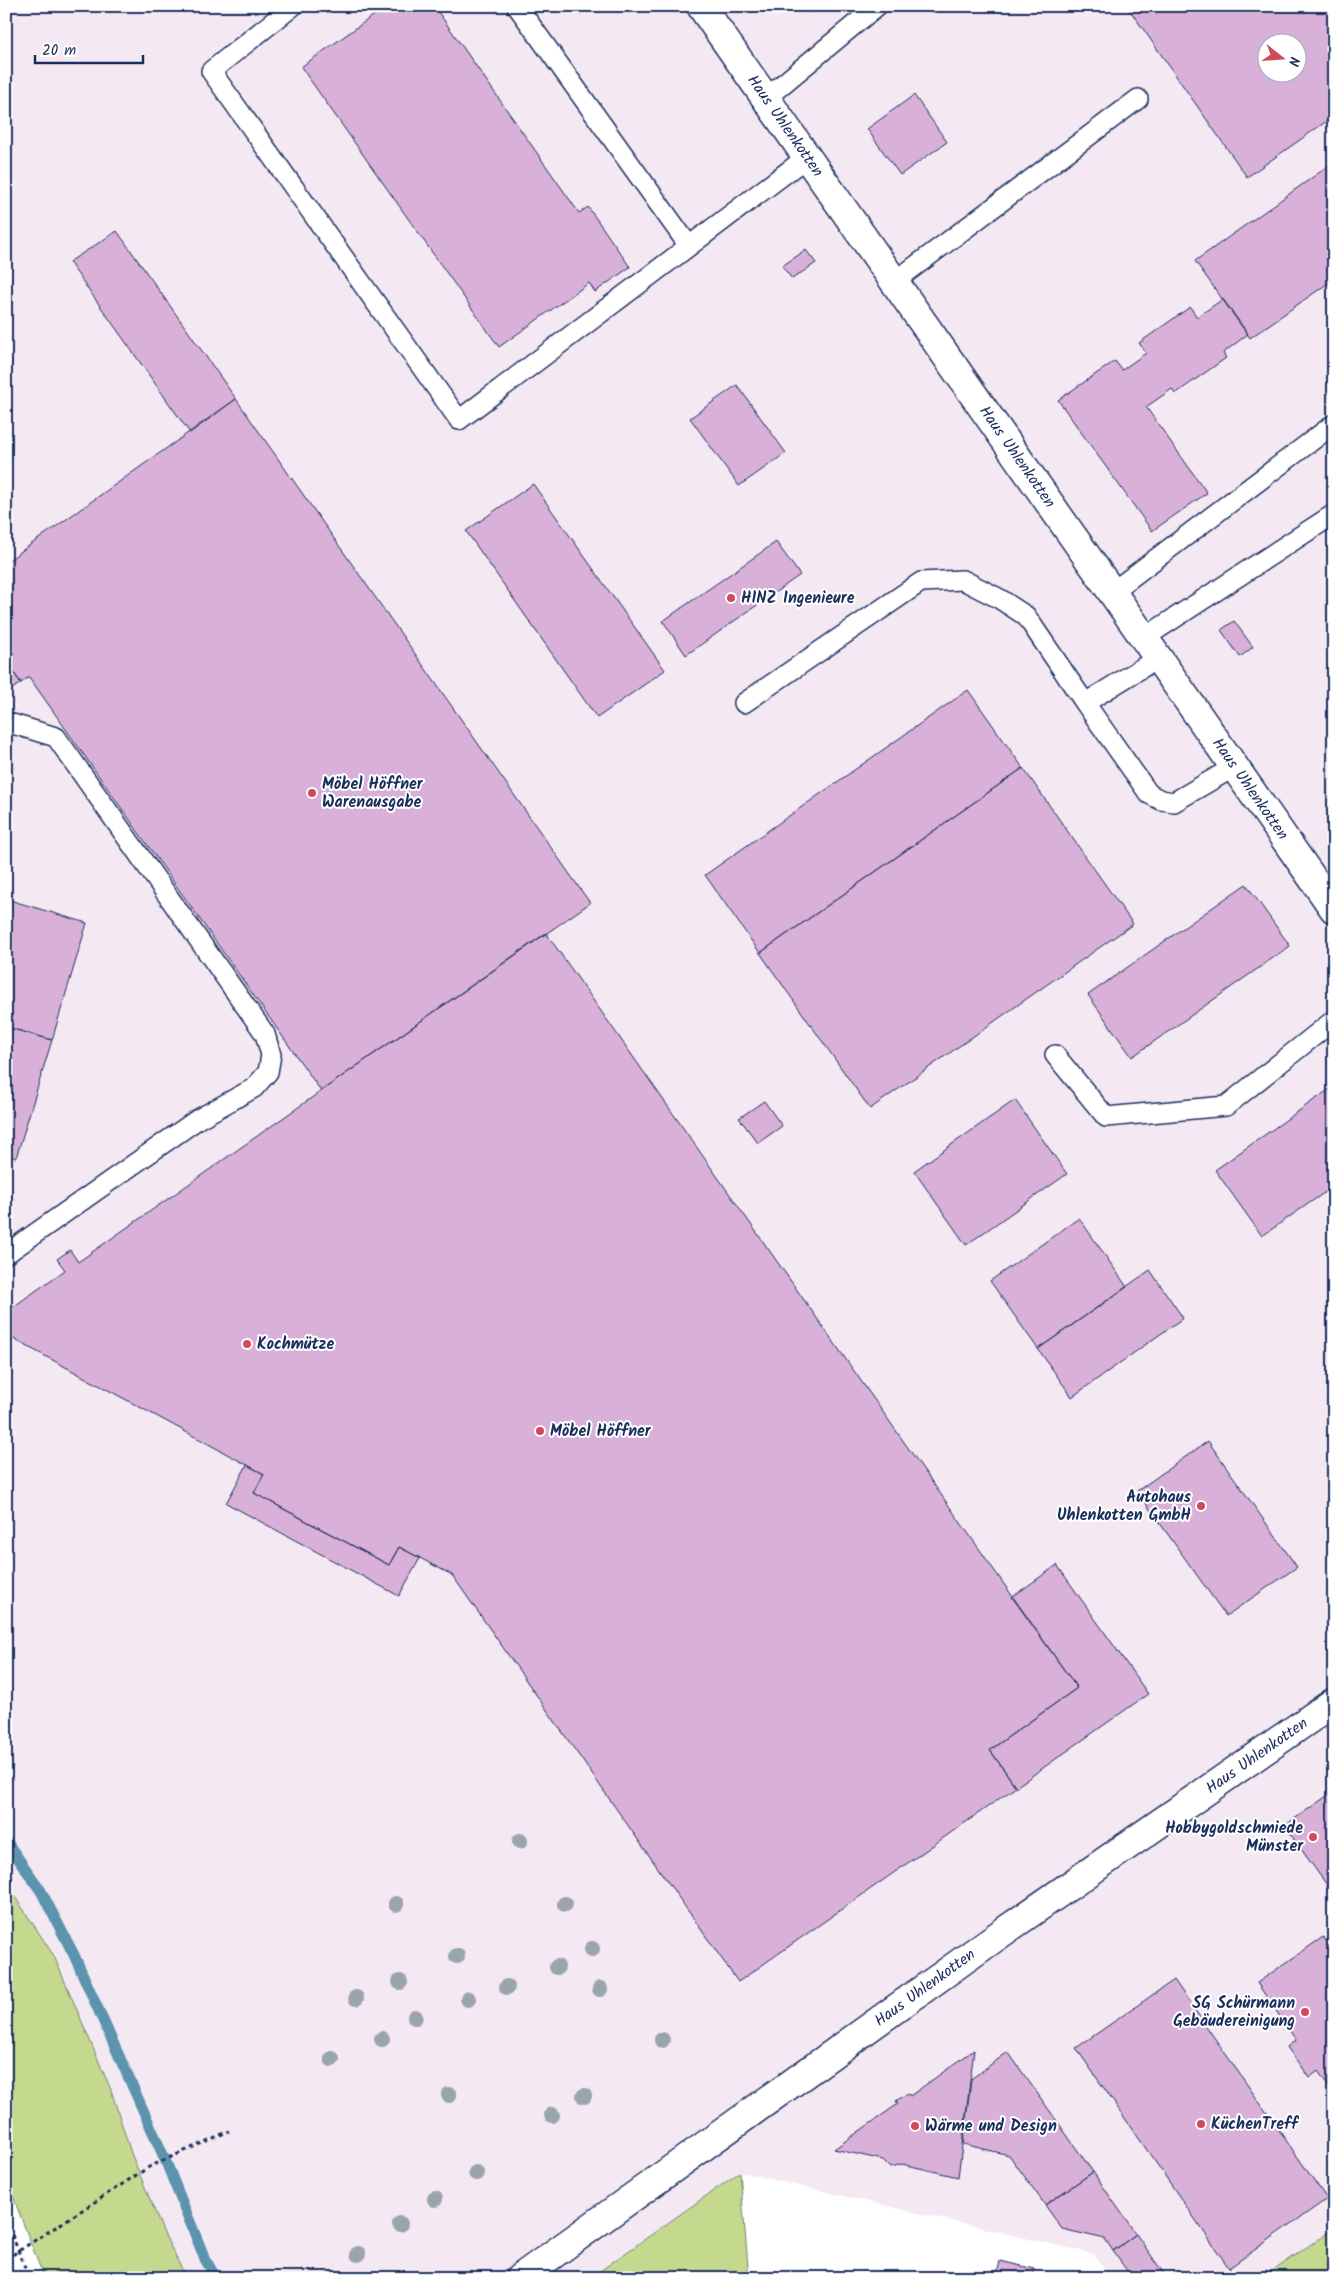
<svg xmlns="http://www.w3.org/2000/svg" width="1340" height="2284" viewBox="0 0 1340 2284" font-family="Kalam,sans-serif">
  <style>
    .built { fill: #f4e8f3; fill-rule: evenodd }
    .green { fill: #c4d88e; stroke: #708476 }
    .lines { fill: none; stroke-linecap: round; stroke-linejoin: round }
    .stream { stroke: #5b93ad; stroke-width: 11 }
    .building { fill: #d9b1d8; stroke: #1b2f5e; fill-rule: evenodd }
    .service-casing { stroke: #1b2f5e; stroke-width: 22 }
    .minor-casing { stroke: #1b2f5e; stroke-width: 31 }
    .path { stroke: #1b2f5e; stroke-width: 3; stroke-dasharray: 4 4; stroke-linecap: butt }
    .service { stroke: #fff; stroke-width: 19 }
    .minor { stroke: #fff; stroke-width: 28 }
    .tree { fill: #99a4ad }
    .poi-dot { fill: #d1495b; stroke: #fff; stroke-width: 2 }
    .labels { text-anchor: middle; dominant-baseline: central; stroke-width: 4; stroke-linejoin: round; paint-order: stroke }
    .street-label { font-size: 16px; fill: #1b2f5e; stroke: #fff }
    .poi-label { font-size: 16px; font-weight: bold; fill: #1b2f5e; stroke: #fff; text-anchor: start }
  </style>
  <rect width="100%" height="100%" fill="#fff"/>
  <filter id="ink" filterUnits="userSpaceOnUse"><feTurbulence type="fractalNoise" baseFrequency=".02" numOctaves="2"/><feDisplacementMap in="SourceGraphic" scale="10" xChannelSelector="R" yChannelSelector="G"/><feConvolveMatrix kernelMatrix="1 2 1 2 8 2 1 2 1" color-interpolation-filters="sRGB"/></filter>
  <g filter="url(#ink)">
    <path class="built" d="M6,6H1334V2228L1263,2278H1111L1094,2254L740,2172L590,2278H186L163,2231L131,2153L111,2090L54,1956L6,1883ZM1268,42H1298V72H1268Z"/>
    <path class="green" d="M6,1883L54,1956L111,2090L131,2153L163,2231L186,2278H44L6,2178Z
      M740,2172L749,2278H590Z
      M1334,2228V2278H1263Z"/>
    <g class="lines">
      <path class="stream" d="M6,1841L41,1891L74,1955L164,2157L205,2259L216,2278"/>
    </g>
    <path class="building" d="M387,6H434L579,213L588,207L630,267L595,292L589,283L499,347L301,67Z
      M808,6H823L813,13Z
      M1127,6H1334V116L1247,177ZM1268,42H1298V72H1268Z
      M914,95L947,142L900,175L867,129Z
      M1334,162V279L1250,338L1195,261Z
      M117,231L236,399L190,433L69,262Z
      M806,250L816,263L792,279L782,266Z
      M1223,299L1248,334L1223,353L1226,358L1175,394L1172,389L1146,407L1207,493L1152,531L1058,400L1115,361L1122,370L1146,353L1139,343L1190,307L1197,317Z
      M737,385L786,453L739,486L690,418Z
      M236,399L590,903L321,1091L29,677L21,683L6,662L14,654L6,644V562Z
      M533,484L665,670L597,718L466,531Z
      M776,542L800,575L686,655L663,621Z
      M1234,621L1253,647L1240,657L1221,630Z
      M6,644L14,654L6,660Z
      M6,662L21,683L6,693Z
      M968,690L1023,768L760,953L705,875Z
      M1023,768L1133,924L870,1109L760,953Z
      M1246,884L1290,946L1132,1057L1088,995Z
      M6,899L87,923L52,1040L6,1027Z
      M546,933L1077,1688L990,1750L1016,1787L738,1982L452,1575L399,1547L389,1565L321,1529L254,1493L264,1474L6,1335V1312L65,1270L57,1259L70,1250L78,1262Z
      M6,1027L52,1040L16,1158L6,1155Z
      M1334,1086V1186L1262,1236L1215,1170Z
      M1015,1100L1067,1174L966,1245L914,1171Z
      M764,1101L782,1126L758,1143L739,1118Z
      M1079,1218L1127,1287L1038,1349L990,1281Z
      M1150,1270L1183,1318L1072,1397L1038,1349Z
      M1208,1441L1297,1567L1226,1616L1137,1491Z
      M247,1465L264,1474L254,1493L389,1565L399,1547L420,1558L399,1596L226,1503Z
      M1057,1565L1148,1694L1016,1787L990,1750L1077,1688L1012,1597Z
      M1334,1791V1895L1283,1824H1287Z
      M1323,1937L1334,1952V2094L1318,2071L1309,2078L1287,2047L1296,2040L1257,1983Z
      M1174,1980L1327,2199L1229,2268L1076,2048Z
      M974,2050L958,2177L902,2164L890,2167L883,2160L834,2149L898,2104L896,2101L908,2093L910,2096Z
      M1008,2052L1093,2172L1045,2205L1009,2155L963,2144L971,2079Z
      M1093,2172L1136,2234L1113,2251L1105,2239L1062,2229L1045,2205Z
      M1136,2234L1167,2278H1132L1113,2251Z
      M1000,2261L1035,2269L1033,2278H996Z"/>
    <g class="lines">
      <defs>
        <path id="service" d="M293,6L211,71L459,420L807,157
          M517,6L689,246
          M766,98L877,6
          M894,282L1138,99
          M1112,592L1334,424
          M1144,638L1334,514
          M1158,658L1085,703L1149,794L1161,800L1174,802L1234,767
          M744,703L921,582L963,580L1000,599L1026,616L1085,703
          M6,722L56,737L265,1034L271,1055L268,1072L254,1088L198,1119L6,1254
          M1055,1055L1106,1117L1226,1106L1334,1020"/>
        <path id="minor" d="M701,6L1334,909
          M520,2278L993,1939L1334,1702"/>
      </defs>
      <use href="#service" class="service-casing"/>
      <use href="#minor" class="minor-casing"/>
      <path class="path" d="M6,2220L29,2278
        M6,2259L149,2167L229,2131"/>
      <use href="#service" class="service"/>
      <use href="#minor" class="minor"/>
    </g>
    <g class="tree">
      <circle cx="520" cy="1841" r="8"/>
      <circle cx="396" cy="1904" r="8"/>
      <circle cx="565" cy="1904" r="8"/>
      <circle cx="592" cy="1949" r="8"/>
      <circle cx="457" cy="1956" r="8"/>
      <circle cx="557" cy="1967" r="8"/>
      <circle cx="400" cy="1982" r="8"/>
      <circle cx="507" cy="1987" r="8"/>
      <circle cx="600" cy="1989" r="8"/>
      <circle cx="356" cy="1998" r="8"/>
      <circle cx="468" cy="1999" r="8"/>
      <circle cx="415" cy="2017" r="8"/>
      <circle cx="382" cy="2039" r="8"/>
      <circle cx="662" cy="2040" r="8"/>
      <circle cx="332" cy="2059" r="8"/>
      <circle cx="449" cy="2095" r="8"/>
      <circle cx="584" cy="2096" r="8"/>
      <circle cx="552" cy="2115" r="8"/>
      <circle cx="476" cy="2173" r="8"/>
      <circle cx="435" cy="2199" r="8"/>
      <circle cx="400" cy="2224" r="8"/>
      <circle cx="358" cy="2254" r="8"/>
    </g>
  </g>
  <g class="poi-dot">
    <circle cx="731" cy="598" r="5"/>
    <circle cx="312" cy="793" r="5"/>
    <circle cx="247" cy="1344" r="5"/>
    <circle cx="540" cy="1431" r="5"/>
    <circle cx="1201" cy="1506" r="5"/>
    <circle cx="1313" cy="1837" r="5"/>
    <circle cx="1305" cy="2012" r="5"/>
    <circle cx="1201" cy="2124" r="5"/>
    <circle cx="915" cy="2126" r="5"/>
  </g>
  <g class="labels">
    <g class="street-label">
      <text transform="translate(785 126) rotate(55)">Haus Uhlenkotten</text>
      <text transform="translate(1017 457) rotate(55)">Haus Uhlenkotten</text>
      <text transform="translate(1250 789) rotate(55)">Haus Uhlenkotten</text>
      <text transform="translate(1257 1756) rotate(-35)">Haus Uhlenkotten</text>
      <text transform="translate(925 1988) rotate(-36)">Haus Uhlenkotten</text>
    </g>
    <g class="poi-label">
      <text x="741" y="598">HINZ Ingenieure</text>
      <text x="322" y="784">Möbel Höffner<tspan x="322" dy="18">Warenausgabe</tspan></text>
      <text x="257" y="1344">Kochmütze</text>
      <text x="550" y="1431">Möbel Höffner</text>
      <text x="1191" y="1497" text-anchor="end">Autohaus<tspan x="1191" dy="18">Uhlenkotten GmbH</tspan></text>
      <text x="1303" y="1828" text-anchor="end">Hobbygoldschmiede<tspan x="1303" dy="18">Münster</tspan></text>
      <text x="1295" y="2003" text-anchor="end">SG Schürmann<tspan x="1295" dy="18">Gebäudereinigung</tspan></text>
      <text x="1211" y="2124">KüchenTreff</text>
      <text x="925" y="2126">Wärme und Design</text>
    </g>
  </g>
  <rect width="1340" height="2284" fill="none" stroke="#fff" stroke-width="25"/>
  <rect x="12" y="12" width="1315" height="2259" fill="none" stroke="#1b2f5e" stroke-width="2" filter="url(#ink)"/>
  <g transform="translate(1282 58) rotate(107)"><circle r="24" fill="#ffffff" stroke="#a4acbf"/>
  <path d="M0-4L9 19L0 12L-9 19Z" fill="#d1495b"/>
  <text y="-8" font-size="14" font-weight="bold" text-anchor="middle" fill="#1b2f5e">N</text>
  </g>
  <path d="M35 55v8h108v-8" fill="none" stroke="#1b2f5e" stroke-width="2.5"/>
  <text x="42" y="55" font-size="15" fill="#1b2f5e" stroke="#ffffff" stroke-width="4" paint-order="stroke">20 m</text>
</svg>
